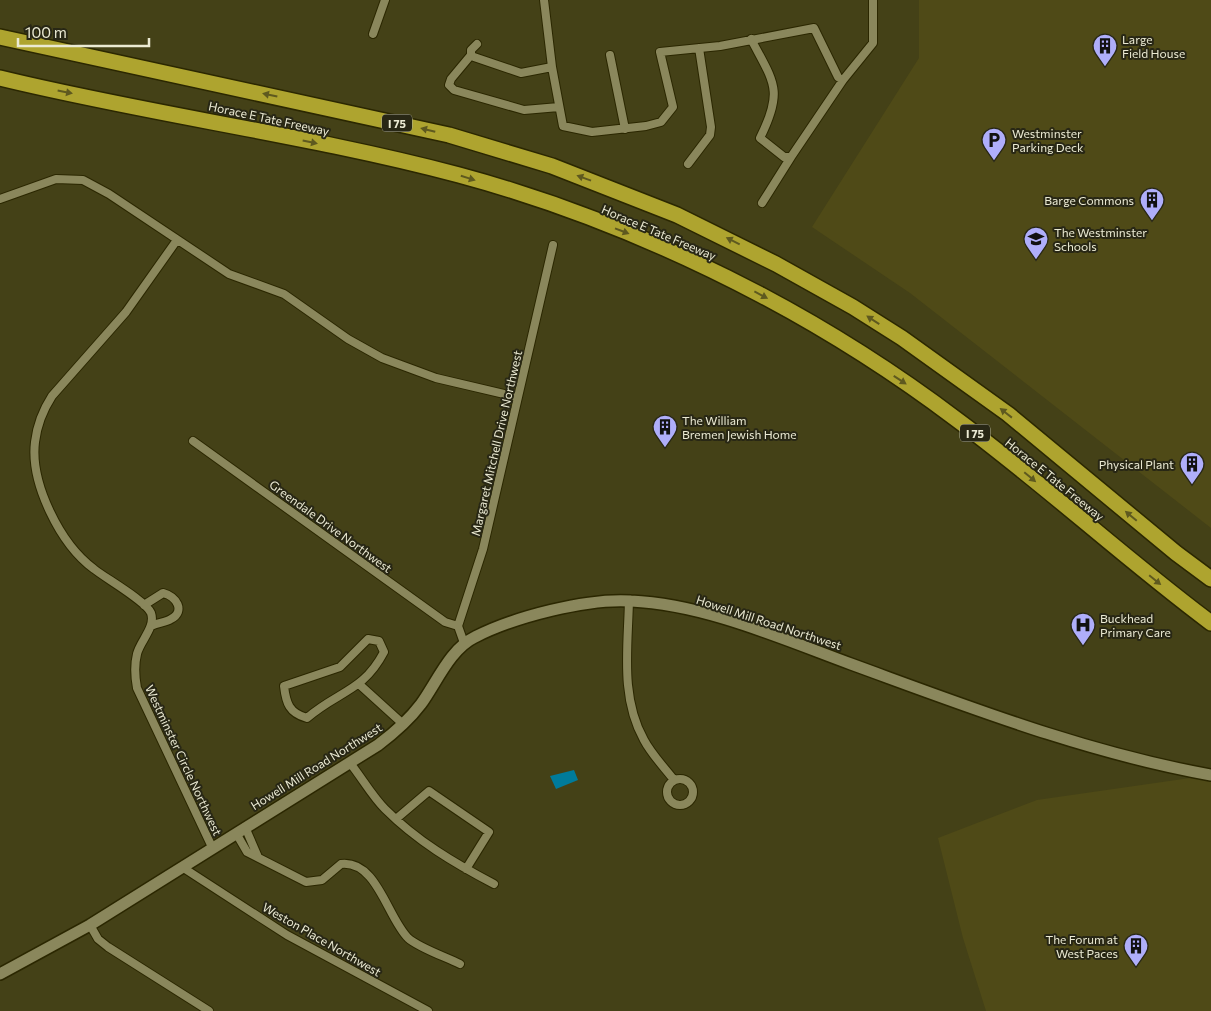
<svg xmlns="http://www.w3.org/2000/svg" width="1211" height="1011" viewBox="0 0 1211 1011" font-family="Commissioner,sans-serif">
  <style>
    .built { fill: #4f4a17 }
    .water { fill: #007b9b }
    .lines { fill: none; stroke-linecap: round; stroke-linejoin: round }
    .street-casing { stroke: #2b2700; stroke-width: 10 }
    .secondary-casing { stroke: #2b2700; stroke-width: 14 }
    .highway-casing { stroke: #2b2700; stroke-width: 18 }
    .street { stroke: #8a875c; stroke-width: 8 }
    .secondary { stroke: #8a875c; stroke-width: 11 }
    .highway { stroke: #aea42f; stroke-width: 15 }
    .oneway { fill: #5e591f }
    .labels { text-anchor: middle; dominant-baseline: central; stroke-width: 4; stroke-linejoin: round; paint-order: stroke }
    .shield { fill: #282715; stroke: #b0b09a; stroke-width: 1 }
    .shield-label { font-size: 11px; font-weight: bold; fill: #ebead3 }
    .poi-label { font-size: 12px; fill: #ebead3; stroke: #282715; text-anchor: start }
    .street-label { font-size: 12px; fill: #ebead3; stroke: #282715 }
  </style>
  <rect width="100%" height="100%" fill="#444117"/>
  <path class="built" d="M919,0H1211V528L910,293L812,227L919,58Z
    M1211,775V1011H986L963,938L938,838L1037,800Z"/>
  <path class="water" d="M574,770L578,780L556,789L550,776Z"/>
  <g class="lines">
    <defs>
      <path id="street" d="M544,0L552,67L563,126L592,132L646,126L661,122L673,107L660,52L720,46L814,28L838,77L843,80L873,43V0
        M373,34L385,0
        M751,39C774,83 784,90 760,138L784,157H791L843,80
        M477,44L471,50V55L474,57L521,73L552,67
        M471,55L451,79L449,85L454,90L524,110L559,107
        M610,55L625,129
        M688,164L710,135L711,127L699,48
        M0,199L56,179L83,180L109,194L229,274L284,294L348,339L382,358L436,378L517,397
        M762,203L791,157
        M177,240L126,312L52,396C43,410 37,425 35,442C30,483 60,544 94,569C105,578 146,601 151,613C156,627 140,641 137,654C134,666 135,677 137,688L212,847
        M193,441L445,622L458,626
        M629,600C628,648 620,697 644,740C652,755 664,767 674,780
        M144,605L163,593C176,596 186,611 171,619C165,623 158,622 151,626
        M368,639L379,641L384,652C363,692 338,691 307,718C289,713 286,703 284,686L340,667Z
        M464,643L458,626L483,549L553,245
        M360,685L403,724
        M350,763C362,778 372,796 385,809C417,841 454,863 494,884
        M667 792a13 13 0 1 1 26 0a13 13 0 1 1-26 0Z
        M396,819L429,791L489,832L466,869
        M245,827L258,857
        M236,833L247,852L306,882L322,880L341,864C377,860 387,917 408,938C419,948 446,957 460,964
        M182,867L287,935L428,1011
        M90,925L98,939L108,947L209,1011"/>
      <path id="secondary" d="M0,974L90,925L378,745C394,733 409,720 421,704C437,682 450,649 475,637C514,617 587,598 631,601C704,604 783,639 851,664C969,707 1087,753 1211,775"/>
      <path id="highway" d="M0,37L449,135L552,166L677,215L776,264L853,307L902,338L1008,414L1176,553L1211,579
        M0,78C152,115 308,135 459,175C563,203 666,245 761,295C829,331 895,373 956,419C1044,484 1124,558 1211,623"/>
    </defs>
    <use href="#street" class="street-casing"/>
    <use href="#secondary" class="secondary-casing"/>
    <use href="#highway" class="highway-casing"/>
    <use href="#street" class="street"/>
    <use href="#secondary" class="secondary"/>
    <use href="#highway" class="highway"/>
  </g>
  <defs><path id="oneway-solid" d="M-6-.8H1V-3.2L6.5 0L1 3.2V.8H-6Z" transform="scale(1.25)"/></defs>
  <g class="oneway">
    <use href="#oneway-solid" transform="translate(65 92) rotate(11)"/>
    <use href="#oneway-solid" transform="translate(270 95) rotate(-168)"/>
    <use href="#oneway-solid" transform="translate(428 130) rotate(-166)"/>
    <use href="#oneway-solid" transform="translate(310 142) rotate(12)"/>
    <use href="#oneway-solid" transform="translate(468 178) rotate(17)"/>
    <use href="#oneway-solid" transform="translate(584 178) rotate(-160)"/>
    <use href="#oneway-solid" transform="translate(622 231) rotate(21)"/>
    <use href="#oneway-solid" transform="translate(733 241) rotate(-153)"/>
    <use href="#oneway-solid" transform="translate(761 295) rotate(28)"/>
    <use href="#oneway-solid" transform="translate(873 320) rotate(-147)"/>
    <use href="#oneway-solid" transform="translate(900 380) rotate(33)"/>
    <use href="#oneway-solid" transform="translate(1006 413) rotate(-142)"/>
    <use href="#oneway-solid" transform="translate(1030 477) rotate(40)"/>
    <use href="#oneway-solid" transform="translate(1131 516) rotate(-140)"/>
    <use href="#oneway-solid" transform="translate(1155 580) rotate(39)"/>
  </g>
  <defs>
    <symbol id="building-pin" viewBox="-11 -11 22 30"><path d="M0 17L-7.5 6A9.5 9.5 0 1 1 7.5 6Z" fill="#afaefa" stroke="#282715"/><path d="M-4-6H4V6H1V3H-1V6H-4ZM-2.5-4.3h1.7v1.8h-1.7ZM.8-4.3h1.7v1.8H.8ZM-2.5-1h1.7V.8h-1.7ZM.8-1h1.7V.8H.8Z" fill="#111"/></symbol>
    <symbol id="parking-pin" viewBox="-11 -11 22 30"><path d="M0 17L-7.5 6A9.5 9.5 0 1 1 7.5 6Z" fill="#afaefa" stroke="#282715"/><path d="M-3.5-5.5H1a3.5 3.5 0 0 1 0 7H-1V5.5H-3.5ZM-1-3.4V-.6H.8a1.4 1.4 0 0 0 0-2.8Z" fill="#111"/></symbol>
    <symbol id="school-pin" viewBox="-11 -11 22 30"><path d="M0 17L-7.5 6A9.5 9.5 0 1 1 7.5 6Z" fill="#afaefa" stroke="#282715"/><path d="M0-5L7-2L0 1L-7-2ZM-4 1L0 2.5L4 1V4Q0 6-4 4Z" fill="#111"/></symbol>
    <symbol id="hospital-pin" viewBox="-11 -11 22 30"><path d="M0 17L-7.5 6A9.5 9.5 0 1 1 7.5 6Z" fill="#afaefa" stroke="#282715"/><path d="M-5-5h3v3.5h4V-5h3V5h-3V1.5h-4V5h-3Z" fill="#111"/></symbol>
  </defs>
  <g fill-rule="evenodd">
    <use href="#building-pin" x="1091" y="32" width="28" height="38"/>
    <use href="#parking-pin" x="980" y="126" width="28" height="38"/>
    <use href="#building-pin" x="1138" y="186" width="28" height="38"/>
    <use href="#school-pin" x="1022" y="225" width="28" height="38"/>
    <use href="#building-pin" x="651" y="413" width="28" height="38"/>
    <use href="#building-pin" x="1178" y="450" width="28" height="38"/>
    <use href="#hospital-pin" x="1069" y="611" width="28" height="38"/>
    <use href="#building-pin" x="1122" y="932" width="28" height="38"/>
  </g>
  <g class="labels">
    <g class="shield">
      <rect x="382" y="114.5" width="30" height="17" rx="4"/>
      <rect x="960" y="424.5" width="30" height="17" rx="4"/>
    </g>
    <g class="shield-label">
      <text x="397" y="123">I 75</text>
      <text x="975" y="433">I 75</text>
    </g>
    <g class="poi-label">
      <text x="1122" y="39">Large<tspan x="1122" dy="14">Field House</tspan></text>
      <text x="1012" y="133">Westminster<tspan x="1012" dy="14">Parking Deck</tspan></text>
      <text x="1134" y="200" text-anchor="end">Barge Commons</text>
      <text x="1054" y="232">The Westminster<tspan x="1054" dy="14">Schools</tspan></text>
      <text x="682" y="420">The William<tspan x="682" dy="14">Bremen Jewish Home</tspan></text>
      <text x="1174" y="464" text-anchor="end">Physical Plant</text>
      <text x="1100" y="618">Buckhead<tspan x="1100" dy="14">Primary Care</tspan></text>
      <text x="1118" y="939" text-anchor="end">The Forum at<tspan x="1118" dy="14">West Paces</tspan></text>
    </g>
    <g class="street-label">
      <text transform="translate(269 118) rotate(12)">Horace E Tate Freeway</text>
      <text transform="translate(659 232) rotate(23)">Horace E Tate Freeway</text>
      <text transform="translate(496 443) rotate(-77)">Margaret Mitchell Drive Northwest</text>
      <text transform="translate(1055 479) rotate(39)">Horace E Tate Freeway</text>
      <text transform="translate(331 526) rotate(36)">Greendale Drive Northwest</text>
      <text transform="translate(769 622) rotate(18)">Howell Mill Road Northwest</text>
      <text transform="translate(184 760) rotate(65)">Westminster Circle Northwest</text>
      <text transform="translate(316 766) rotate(-32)">Howell Mill Road Northwest</text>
      <text transform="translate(322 939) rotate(30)">Weston Place Northwest</text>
    </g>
  </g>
  <path d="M18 38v8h131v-8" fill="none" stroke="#ebead3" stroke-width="2.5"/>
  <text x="25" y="38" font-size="15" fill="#ebead3" stroke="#282715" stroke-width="4" paint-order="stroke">100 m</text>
</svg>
